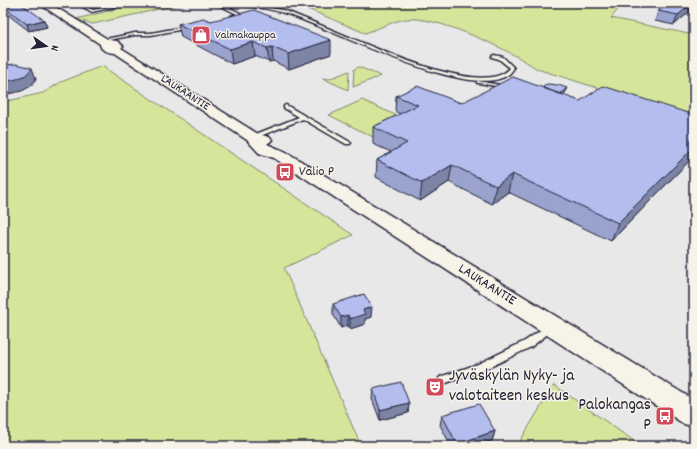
<svg xmlns="http://www.w3.org/2000/svg" width="697" height="449" viewBox="0 0 697 449" font-family="Dekko,sans-serif">
  <style>
    .green { fill: #d5e69a; stroke: #7c846a }
    .lines { fill: none; stroke-linecap: round; stroke-linejoin: round }
    .service-casing { stroke: #22223b; stroke-width: 3 }
    .minor-casing { stroke: #22223b; stroke-width: 3 }
    .secondary-casing { stroke: #22223b; stroke-width: 3 }
    .service { fill: #f7f3e8; fill-rule: evenodd }
    .minor { fill: #f7f3e8; fill-rule: evenodd }
    .secondary { fill: #f7f3e8; fill-rule: evenodd }
    .wall { fill: #9aa3ce; stroke: #22223b }
    .shaded-wall { fill: #7d85a7; stroke: #22223b }
    .building { fill: #b3beef; stroke: #22223b }
    .labels { text-anchor: middle; dominant-baseline: central; stroke-width: 3; stroke-linejoin: round; paint-order: stroke }
    .far-poi-label { font-size: 12px; fill: #22223b; stroke: #f7f3e8; text-anchor: start }
    .far-street-label { font-size: 12px; fill: #22223b; stroke: #f7f3e8 }
    .poi-label { font-size: 14px; fill: #22223b; stroke: #f7f3e8; text-anchor: start }
    .street-label { font-size: 14px; fill: #22223b; stroke: #f7f3e8 }
    .near-poi-label { font-size: 17px; fill: #22223b; stroke: #f7f3e8; text-anchor: start }
  </style>
  <rect width="100%" height="100%" fill="#e9e8e9"/>
  <filter id="ink" filterUnits="userSpaceOnUse"><feTurbulence type="fractalNoise" baseFrequency=".025" numOctaves="2"/><feDisplacementMap in="SourceGraphic" scale="8" xChannelSelector="R" yChannelSelector="G"/><feConvolveMatrix kernelMatrix="1 2 1 2 8 2 1 2 1" color-interpolation-filters="sRGB"/></filter>
  <g filter="url(#ink)">
    <path class="green" d="M141,3H186L93,24L76,19Z
      M280,3H623L611,18L694,35V118L537,69C512,51 436,15 406,19C393,21 378,29 365,33L303,7Z
      M102,66L353,235L284,268L361,446H3V102L43,93L61,82Z
      M359,67L381,76L353,87L354,69Z
      M349,71L348,90L322,78L329,79Z
      M362,100L411,122L377,139L329,115Z
      M554,385L641,446H517Z"/>
    <g class="lines">
      <defs>
        <path id="service" d="M76,3H80L93,10L125,3H132L92,12Z
          M215,3H220L242,14L231,18V16L237,14Z
          M233,3C251,3 269,7 286,11C308,20 330,29 351,38C380,50 486,98 510,68L499,59L492,57V56L494,55L503,57L514,68C512,70 511,73 508,75C468,102 329,27 284,13C272,9 260,8 248,6C243,5 238,5 233,3Z
          M189,26H190V28L151,35H135L103,41L101,40L135,33H151Z
          M477,81L506,86L508,87L506,88L479,83H477Z
          M286,105L350,142L351,143L350,144H346L303,119L255,138H251V136L299,117L284,108V106Z
          M551,324L554,325L555,327L554,329L531,347L484,370L443,384L440,383L438,380L440,377L478,364L525,341L548,325Z"/>
        <path id="minor" d="M660,3H672L694,8V12Z"/>
        <path id="secondary" d="M38,3H49L109,40L117,41L123,46L121,48L258,134L269,137L272,140L267,144L286,152L694,400V427L684,424L274,158L259,153L247,140L115,53C109,53 100,50 100,44Z"/>
      </defs>
      <use href="#service" class="service-casing"/>
      <use href="#minor" class="minor-casing"/>
      <use href="#secondary" class="secondary-casing"/>
      <use href="#service" class="service"/>
      <use href="#minor" class="minor"/>
      <use href="#secondary" class="secondary"/>
    </g>
    <path class="wall" d="M100,3H119L105,6Z
      M669,3H694V7L692,6L689,12L674,25L655,21L658,11Z
      M3,4L44,20L47,27L29,31L3,11Z
      M211,21L331,54L289,69L273,61L269,62L255,56L232,64L181,37L178,24Z
      M543,88H567L564,96L580,101L694,115V156L611,241L508,192L492,204L449,182L420,201L376,177L377,160L391,152L373,144V127L400,114L395,111L396,96L461,103Z
      M333,304L371,317L365,319V324L350,329L348,325L341,328L333,314Z
      M373,389L409,403L408,413L380,420L372,399Z
      M442,415L495,431L492,441L478,446H451L440,425Z"/>
    <path class="shaded-wall" d="M105,3H119L105,6Z
      M693,3L689,12L674,25L678,15Z
      M44,20L47,27L29,31L27,24Z
      M331,40V54L289,69L288,54Z
      M253,42L255,56L232,64L230,49Z
      M272,47L273,61L269,62L267,48Z
      M32,68L36,79L31,86L22,91L3,95V82Z
      M567,88L564,96H559Z
      M694,147V156L611,241L618,223Z
      M452,165L449,182L420,201L422,183Z
      M512,174L508,192L492,204L496,186Z
      M372,307L371,317L365,319V324L350,329V319L363,310Z
      M348,315V325L341,328V317Z
      M409,403L408,413L380,420V410Z
      M495,431L492,441L478,446H457V444Z"/>
    <path class="building" d="M9,3H20L44,20L27,24L3,6V4Z
      M669,3H693L678,15L658,11Z
      M254,10L331,40L288,54L272,47L267,48L253,42L230,49L178,24L203,18L211,21Z
      M17,64L32,68L26,75L17,79L3,82V65Z
      M513,77L580,101L603,86L694,115V147L618,223L512,174L496,186L452,165L422,183L377,160L407,143L373,127L418,105L396,96L417,86L461,103Z
      M548,84L558,85L567,88L560,94L543,88L544,85Z
      M364,294L372,307L363,310L365,314L350,319L348,315L341,317L333,304Z
      M401,382L409,403L380,410L373,389Z
      M479,404L495,431L457,444L442,415Z"/>
  </g>
  <defs>
    <symbol id="shop-square" viewBox="-11 -11 22 22"><rect x="-9" y="-9" width="18" height="18" rx="4" fill="#d1495b" stroke="#f7f3e8"/><path d="M-5-2.5h2.3a2.7 3.5 0 0 1 5.4 0H5L5.5 6h-11ZM-1.5-2.5h3a1.5 2.3 0 0 0-3 0Z" fill="#fff"/></symbol>
    <symbol id="bus-square" viewBox="-11 -11 22 22"><rect x="-9" y="-9" width="18" height="18" rx="4" fill="#d1495b" stroke="#f7f3e8"/><path d="M-5-6H5V4H4V6H2V4H-2V6H-4V4H-5ZM-3.5-4V0h7V-4ZM-3.5 1.2v1.5H-2V1.2ZM2 1.2v1.5H3.5V1.2Z" fill="#fff"/></symbol>
    <symbol id="theatre-square" viewBox="-11 -11 22 22"><rect x="-9" y="-9" width="18" height="18" rx="4" fill="#d1495b" stroke="#f7f3e8"/><path d="M-5-5.5Q0-4 5-5.5V0Q5 5 0 6Q-5 5-5 0ZM-3.3-2.5H-1v1.5H-3.3ZM1-2.5H3.3v1.5H1ZM-2.8 1Q0 5.5 2.8 1Z" fill="#fff"/></symbol>
  </defs>
  <g fill-rule="evenodd">
    <use href="#shop-square" x="190" y="24" width="22" height="22"/>
    <use href="#bus-square" x="274" y="161" width="22" height="22"/>
    <use href="#theatre-square" x="424" y="376" width="22" height="22"/>
    <use href="#bus-square" x="654" y="405" width="22" height="22"/>
  </g>
  <g class="labels">
    <g class="far-poi-label">
      <text x="215" y="35">Valmakauppa</text>
    </g>
    <g class="far-street-label">
      <text transform="translate(185 93) rotate(33)">LAUKAANTIE</text>
    </g>
    <g class="poi-label">
      <text x="299" y="172">Valio P</text>
    </g>
    <g class="street-label">
      <text transform="translate(487 285) rotate(32)">LAUKAANTIE</text>
    </g>
    <g class="near-poi-label">
      <text x="449" y="377">Jyväskylän Nyky- ja<tspan x="449" dy="20">valotaiteen keskus</tspan></text>
      <text x="651" y="406" text-anchor="end">Palokangas<tspan x="651" dy="20">P</tspan></text>
    </g>
  </g>
  <rect width="697" height="449" fill="none" stroke="#f7f3e8" stroke-width="16"/>
  <rect x="8" y="8" width="681" height="433" fill="none" stroke="#22223b" stroke-width="1.5" filter="url(#ink)"/>
  <g transform="translate(46 46) rotate(103)" stroke="#f7f3e8" stroke-width="3" paint-order="stroke">
  <path d="M0-3L7 15L0 10L-7 15Z" fill="#22223b"/>
  <text y="-6" font-size="11" font-weight="bold" text-anchor="middle" fill="#22223b">N</text>
  </g>
</svg>
